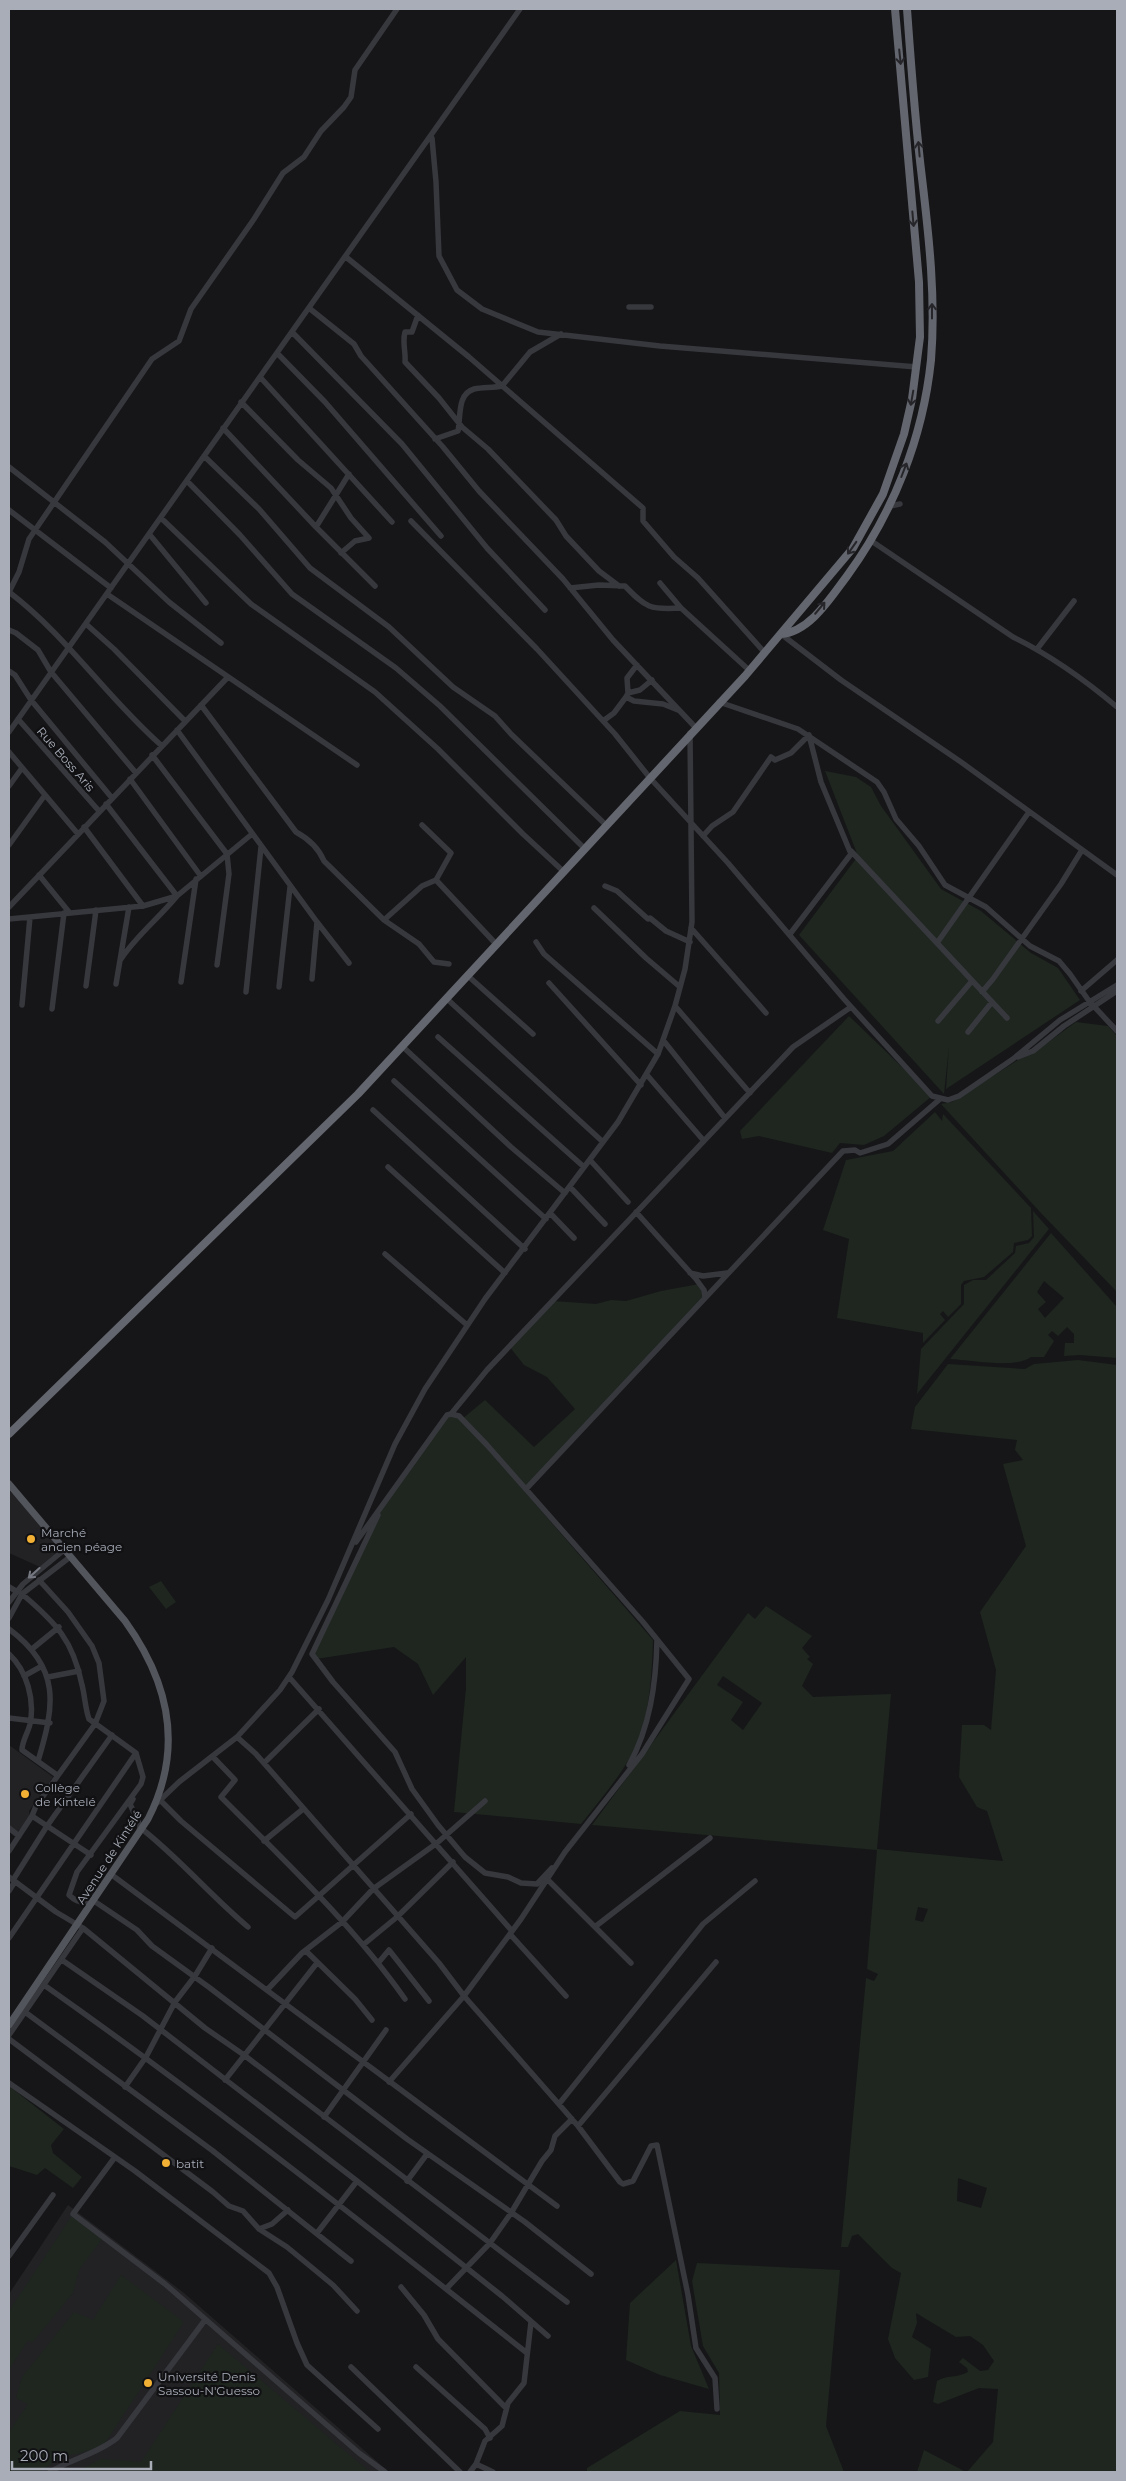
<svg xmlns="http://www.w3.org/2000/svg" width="1126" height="2481" viewBox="0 0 1126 2481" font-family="Montserrat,sans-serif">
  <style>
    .built { fill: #222225 }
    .green { fill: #1e261f; fill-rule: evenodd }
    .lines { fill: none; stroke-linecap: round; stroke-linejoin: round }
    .minor { stroke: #37383d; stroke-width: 5.5 }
    .major { stroke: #53555c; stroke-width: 7 }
    .highway { stroke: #63666e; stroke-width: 8 }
    .oneway { stroke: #26262a }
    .oneway2 { stroke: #757881 }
    .poi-dot { fill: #f2b134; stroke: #111113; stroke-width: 2 }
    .labels { text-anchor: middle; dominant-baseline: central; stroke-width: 4.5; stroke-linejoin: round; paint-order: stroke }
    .street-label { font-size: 12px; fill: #a8adb8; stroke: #111113 }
    .poi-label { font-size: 12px; fill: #a8adb8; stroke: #111113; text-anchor: start }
  </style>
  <rect width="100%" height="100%" fill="#161618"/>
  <path class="built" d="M9,1490L63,1549L40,1567L9,1553Z
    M9,1745L53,1777L29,1811L30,1817L18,1832L9,1826Z
    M68,2205L184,2293L389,2472H9V2294Z"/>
  <path class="green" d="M825,771L856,777L871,787L881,806L941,889L981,911L1031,953L1058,968L1080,1000L946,1089L949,1046L944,1094L799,935L858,856Z
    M849,1016L932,1096L884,1136L864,1145L840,1143L832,1153L759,1136L742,1139L740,1131Z
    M1076,1022L1108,1026L1117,1036V1292L1040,1212L941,1104L952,1102L1018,1060L1032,1054Z
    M935,1112L942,1121L943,1114L1031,1208L1032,1236L1028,1240L1014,1243L1013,1252L984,1277L964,1281L961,1285V1304L948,1317L943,1311L940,1314L945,1320L923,1343V1333L837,1318L849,1239L823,1230L846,1160L893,1151Z
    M1033,1211L1049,1229L917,1394L921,1349L964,1304V1285L973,1280H986L1015,1253L1016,1246L1029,1243L1034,1237Z
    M1051,1233L1117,1307V1358L1080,1355L1064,1356L1065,1343H1074V1334L1067,1327L1058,1336L1052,1331L1048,1335L1054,1341L1044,1357H1031C1015,1369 971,1360 950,1359ZM1044,1281L1064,1298L1045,1318L1038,1309L1046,1302L1037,1292Z
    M699,1284L705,1297L526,1489L487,1448L653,1640C652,1672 650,1708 639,1739C627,1769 601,1799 581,1824L454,1812L466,1688V1657L433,1695L418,1664L394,1647L316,1659L312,1654L383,1504L447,1415L462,1419L485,1400L534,1447L575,1409L547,1377L524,1365L509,1346L553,1301L596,1304L611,1300L626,1301L661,1291Z
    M1078,1360L1117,1365V2472H967L993,2442L998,2389L979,2388L938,2404L933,2402L937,2381C946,2375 958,2378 968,2372L967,2368L959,2362L963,2358L980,2371L988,2370L994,2361L983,2345L970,2336L956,2337L916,2313L917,2323L912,2337L931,2349L928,2377L914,2380L895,2358L888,2339L901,2273L892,2268L858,2234L852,2236L848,2247H841L866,1978L874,1981L878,1974L867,1969L877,1850L592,1825L748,1613L755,1619L766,1606L812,1636L802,1648L810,1657L807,1659L813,1664L802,1686L813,1697L891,1694L877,1849L1003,1861L987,1811L977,1807L959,1777L962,1725H984L991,1730L996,1670L980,1612L1026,1546L1003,1464L1023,1460L1015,1450L1017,1440L911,1429L915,1407L948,1364L1025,1369L1034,1364ZM723,1676L762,1703L743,1730L731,1720L743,1702L717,1685ZM918,1907L928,1909L923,1922L915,1920ZM958,2178L987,2188L981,2208L957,2201Z
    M161,1581L176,1602L166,1609L149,1587Z
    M9,2086L64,2129L51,2145L53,2153L82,2177L73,2188L45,2168L37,2175L9,2166Z
    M73,2214L104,2236L79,2270L73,2293L32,2343L28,2340L9,2370V2311Z
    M676,2260L691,2346L709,2389L660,2375L626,2360L630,2303Z
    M697,2263L840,2270L826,2426L844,2472H587V2468L680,2411L720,2415L719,2373L703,2346L692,2281Z
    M121,2275L184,2322L102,2448L62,2457L39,2472H9V2432L28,2404L16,2398L22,2377L74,2312L93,2320Z
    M218,2344L370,2472H76L101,2459L141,2462Z
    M924,2450L966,2472H917Z"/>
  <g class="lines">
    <path class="minor" d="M432,138L436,182L439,256L457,290L482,309L538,332L660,346L917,367
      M346,257L469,357L643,508V521L674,557L698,578L765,653
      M629,307H651
      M309,308L354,344L361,356L443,447L479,491L563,579L613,640L696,728
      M418,315L412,332H405C402,342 406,352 405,362L439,398L462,427L488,449L556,520L566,536L599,571L619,586
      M292,332L402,444L487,548L545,610
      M277,353L325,402L441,536
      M260,377L392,522
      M241,402L298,460L331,488L351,518L369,538L355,541L341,553
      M223,428L316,527L375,586
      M435,439L458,431C461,416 457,394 474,389C483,387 493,388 502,386L530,352L561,334
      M204,456L259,509L310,568L389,627L453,687L495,716L511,734L606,825
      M9,467L105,542L169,602L221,643
      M187,481L240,535L292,594L396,668L440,706L584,848
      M890,506L900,504
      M9,510L111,588
      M161,518L251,604L375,692L438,749L523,834L563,871
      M411,521L537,649L615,734L650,778L728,863L844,999L932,1096L948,1100L959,1096L1013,1059L1060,1020L1117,985
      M316,527L349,474
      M150,535L206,603
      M870,540L1013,637C1050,655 1085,680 1117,707
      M660,583L681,608L750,671
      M570,588L599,585L625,586C646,608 650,610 681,608
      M9,592L19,572L29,539L152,359L179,341L191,309L254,219L283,173L304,157L321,131L344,107L351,97L355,70L397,9
      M9,592C67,636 107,698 162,746
      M107,594L357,765
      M86,624L114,649L185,721
      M9,630L16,633L38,650L51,672L136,773
      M781,634L841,680L961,762L1117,875
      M1037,649L1074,601
      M9,671L15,675L31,700L112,798
      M628,693L627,678L637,665
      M626,697L628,693L640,690L652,680
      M719,702L798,729L877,782L884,792L896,819L919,846L945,885L986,907L1030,946L1059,961L1070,974L1089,1001L1117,1031
      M201,705L296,832C309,839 318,847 324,861L384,920L419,944L434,962L449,964
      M18,719L99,811
      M603,721L614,713L626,697L634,701L663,704L678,710
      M177,730L317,922L312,979
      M9,732L520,9
      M9,752L78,834
      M152,755L227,854L229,874L217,965
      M130,779L200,875
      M9,786L22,768
      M106,804L177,896C159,918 136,936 121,959
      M422,825L451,853L436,880L496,944
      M84,827L143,906
      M703,836L712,826L733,812L771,757L775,760L791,753L809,735
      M9,845L45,795
      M851,851L1007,1018
      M39,875L69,912
      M605,886L617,891L648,919L650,918L666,931L690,942
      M9,907L228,677
      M594,908L646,958L680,987
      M9,919L143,906L177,896L252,834
      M384,920L422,886L436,880
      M317,922L349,963
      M691,928L766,1013
      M790,934L851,854L821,782L809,735
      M536,942L544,954L658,1054
      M937,943L1029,812
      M467,975L533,1034
      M181,982L196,879
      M549,983L641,1085
      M116,984L129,907
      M86,986L96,910
      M279,987L290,887
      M1081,991L1117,960
      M246,992L261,847
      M982,992L993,979L1061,884L1082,850
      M446,998L603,1142
      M22,1005L30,917
      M675,1006L750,1093
      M52,1009L64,913
      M938,1021L972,981
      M968,1032L992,1002
      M438,1037L584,1167
      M663,1040L725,1118
      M402,1046L511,1147L565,1193
      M1018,1057L1033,1051L1064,1026L1117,991
      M647,1075L704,1141
      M394,1081L546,1219
      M373,1110L525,1249
      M590,1160L628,1202
      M388,1167L505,1273
      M570,1187L605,1224
      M636,1212L696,1279L704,1290L705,1297
      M550,1213L574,1238
      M385,1254L467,1325
      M690,1273L703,1276L727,1273
      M526,1489L843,1151L855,1150L860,1153L888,1144L940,1099
      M378,1515L312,1654L333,1682L395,1752L412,1789L438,1825L465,1857L485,1873L508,1877L521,1883L537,1884L552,1868
      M356,1542L447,1415L451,1414L487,1370L793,1047L851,1007
      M9,1587L16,1591
      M9,1602L23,1584L64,1550
      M9,1618L22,1594L70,1557
      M9,1629C61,1668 55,1705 38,1761
      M32,1649L59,1627
      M9,1654C27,1671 35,1700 30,1724C28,1733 22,1741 22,1750L57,1775
      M24,1676L42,1666
      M48,1677L79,1671
      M289,1677L512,1931
      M9,1718L50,1723
      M237,1737L256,1754L439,1963L464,1996L578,2126L620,2182L623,2184L633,2181L651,2146L657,2145L688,2295L696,2348L715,2378L717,2409
      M136,1753L143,1777L141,1784L77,1872L69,1895C76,1902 85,1904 94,1901L137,1930L152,1946L210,1988L407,2139L525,2222L591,2274
      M213,1757L235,1780L221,1797C285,1861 353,1925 405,1999
      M264,1763L319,1709
      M629,1765C650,1727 656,1684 657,1640
      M133,1799L130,1804L140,1826L139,1832
      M160,1800L181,1821L295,1917L411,1814
      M156,1804L179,1782L237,1737L280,1690L292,1672L328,1600L395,1444L425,1389L485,1299L618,1122L658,1054L675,1006L685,969L692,922L690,733
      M32,1816L91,1855
      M9,1828L19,1836
      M142,1829C180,1859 211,1896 248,1927
      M264,1841L303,1809
      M9,1851L32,1816L36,1806L95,1724L104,1701L99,1663L92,1646L68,1612L39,1580
      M112,1875L557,2206
      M9,1877L56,1912L83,1928L205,2028L244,2055L567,2302
      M13,1880L47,1826L112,1735
      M548,1880L631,1963
      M9,1891L14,1883
      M596,1926L710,1838
      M510,1934L566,1996
      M9,1938L136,1753L89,1719C85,1708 85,1696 82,1685C73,1640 56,1623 22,1594
      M363,1945L397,1917L453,1862
      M306,1951L355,1999L372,2020
      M62,1960L143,2016L357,2181L502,2296L548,2336
      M379,1962L389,1950L429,2001
      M44,1985C210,2102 368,2227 527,2353
      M267,1990L302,1953L342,1922L373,1889L437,1843L485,1801
      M25,2012L213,2151L351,2261
      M9,2035L83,1928
      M9,2039L213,2192L229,2206L243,2211L259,2229L287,2247L333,2285L357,2311
      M225,2080L317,1963
      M389,2082L464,1996L521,1919L565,1852L642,1754L689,1679L643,1622L487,1445L459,1416L451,1414
      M9,2083L135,2171L269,2273L277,2287L297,2343L307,2365L378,2429
      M125,2087L146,2057L175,2002L195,1976L212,1948
      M559,2104L703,1924L755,1881
      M324,2117L386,2030
      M578,2126L716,1962
      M115,2157L73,2214L165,2284L359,2453L385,2472
      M407,2181L427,2154
      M259,2229L272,2224L288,2210
      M317,2233L357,2181
      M9,2256L53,2195
      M401,2287L424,2315L438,2339L506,2408
      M447,2288L490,2243L511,2213L542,2161L551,2150L555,2136L572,2119
      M351,2367L460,2472
      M416,2367L485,2429L490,2438
      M476,2464L493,2472
      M50,2472C71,2459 97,2454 117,2438L205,2320
      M470,2472L476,2464L485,2441L502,2426L508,2403L524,2383L531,2322"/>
    <path class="major" d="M9,1484L125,1621C169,1682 184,1749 148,1819L9,2025"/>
    <path class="highway" d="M781,634C810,632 831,597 847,576C893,513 923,438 931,360C936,300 929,237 922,178C915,122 911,65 907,9
      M9,1434L358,1094L745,676L853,548L883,494L904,434L912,399L920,337L919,282L895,9"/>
  </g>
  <defs><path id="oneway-shaft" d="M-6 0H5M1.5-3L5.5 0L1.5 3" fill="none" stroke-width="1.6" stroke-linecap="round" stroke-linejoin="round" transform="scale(1.25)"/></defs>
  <g class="oneway">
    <use href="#oneway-shaft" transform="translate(900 57) rotate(84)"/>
    <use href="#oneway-shaft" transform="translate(919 149) rotate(-95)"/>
    <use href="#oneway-shaft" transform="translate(913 219) rotate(85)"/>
    <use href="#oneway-shaft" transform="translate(932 311) rotate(-90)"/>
    <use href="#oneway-shaft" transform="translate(912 398) rotate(100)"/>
    <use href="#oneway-shaft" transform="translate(904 470) rotate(-69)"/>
    <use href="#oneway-shaft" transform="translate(852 548) rotate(125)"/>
    <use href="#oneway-shaft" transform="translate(820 608) rotate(-50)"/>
  </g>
  <use class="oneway2" href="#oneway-shaft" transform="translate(34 1573) rotate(138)"/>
  <g class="poi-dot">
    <circle cx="31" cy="1539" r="5"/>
    <circle cx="25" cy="1794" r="5"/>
    <circle cx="166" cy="2163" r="5"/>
    <circle cx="148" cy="2383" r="5"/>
  </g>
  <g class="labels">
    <g class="street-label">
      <text transform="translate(66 759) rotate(49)">Rue Boss Aris</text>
      <text transform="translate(109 1857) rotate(-57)">Avenue de Kintélé</text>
    </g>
    <g class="poi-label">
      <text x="41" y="1532">Marché<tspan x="41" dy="14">ancien péage</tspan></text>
      <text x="35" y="1787">Collège<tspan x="35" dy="14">de Kintelé</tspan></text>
      <text x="176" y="2163">batit</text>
      <text x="158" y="2376">Université Denis<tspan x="158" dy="14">Sassou-N'Guesso</tspan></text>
    </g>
  </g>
  <rect width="1126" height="2481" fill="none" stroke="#a8adb8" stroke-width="20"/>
  <path d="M12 2461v8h139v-8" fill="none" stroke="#a8adb8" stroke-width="2.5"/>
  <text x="20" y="2461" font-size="15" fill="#a8adb8" stroke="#111113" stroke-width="4" paint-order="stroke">200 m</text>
</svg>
